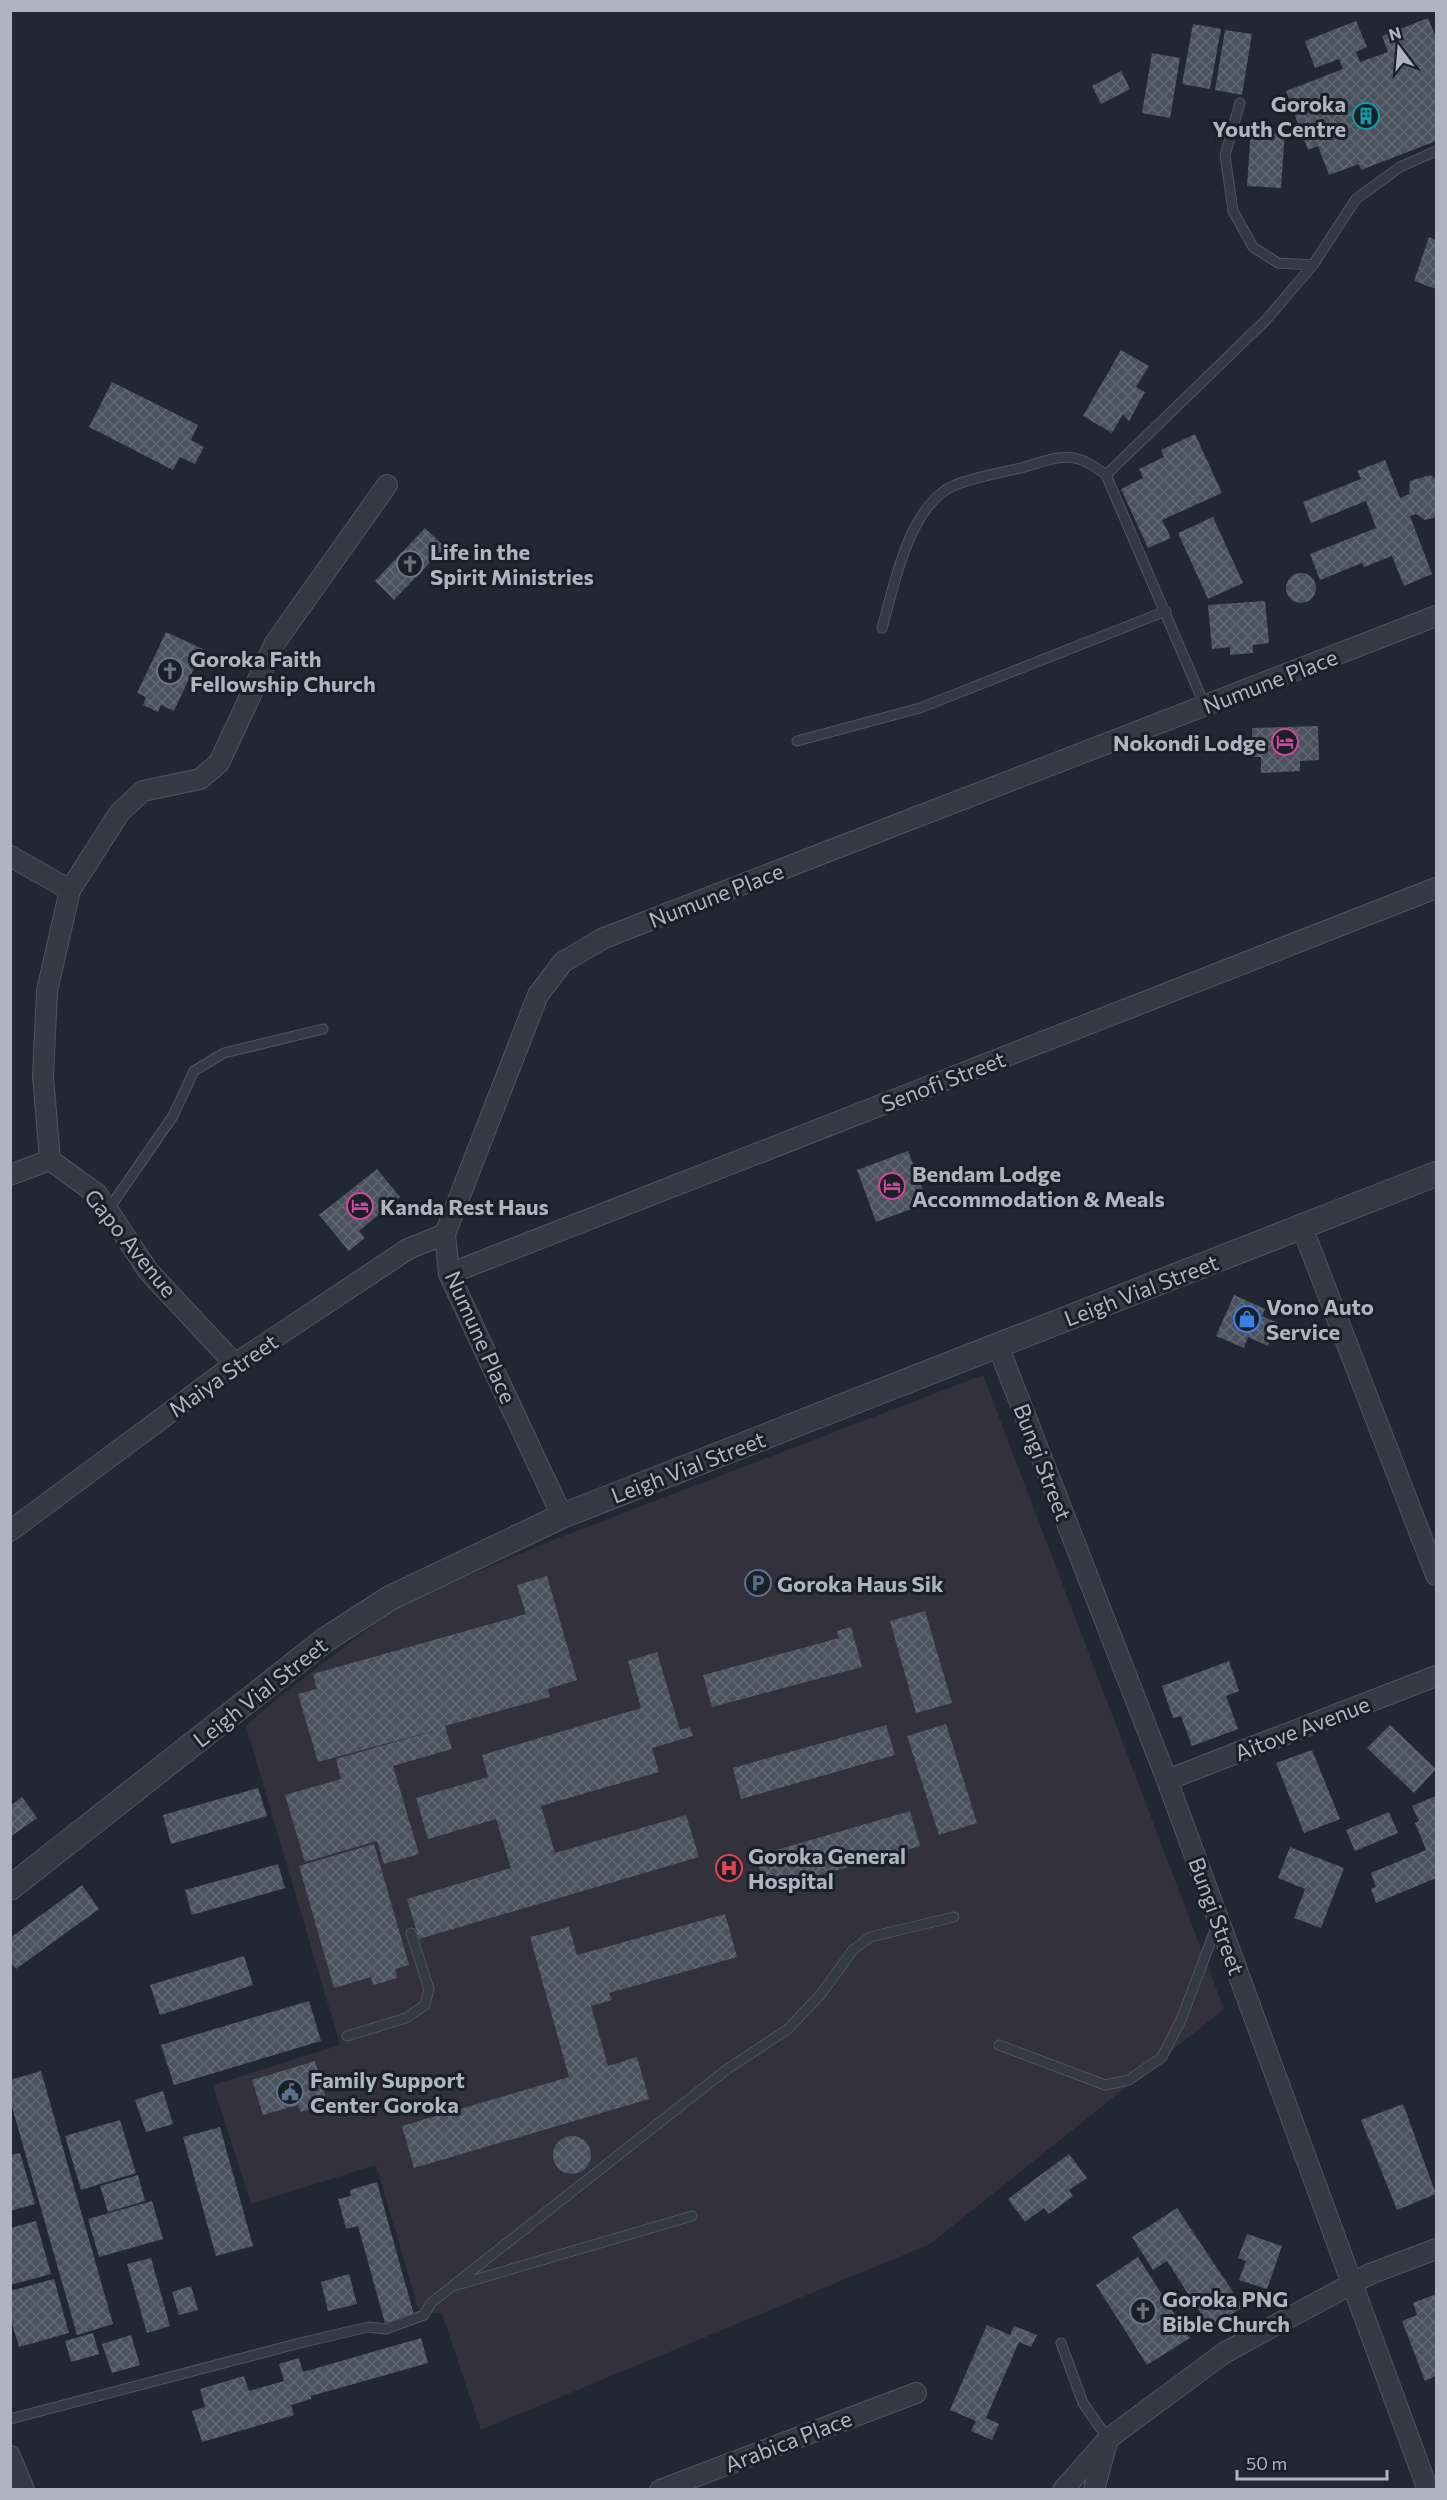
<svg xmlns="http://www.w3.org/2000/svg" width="1447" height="2500" viewBox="0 0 1447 2500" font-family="Commissioner,sans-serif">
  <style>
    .medical { fill: #32313c }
    .building { fill: url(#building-cross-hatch) }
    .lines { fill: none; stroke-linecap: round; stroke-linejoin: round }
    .service-casing { stroke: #4f555e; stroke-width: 11 }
    .minor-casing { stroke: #4f555e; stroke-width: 22 }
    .tertiary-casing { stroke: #4f555e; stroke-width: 26 }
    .service { stroke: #353a44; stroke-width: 9 }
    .minor { stroke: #353a44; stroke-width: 20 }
    .tertiary { stroke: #353a44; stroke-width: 24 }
    .labels { text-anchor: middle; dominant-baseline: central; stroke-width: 6; stroke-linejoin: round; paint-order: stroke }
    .poi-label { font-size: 22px; font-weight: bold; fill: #afb5c0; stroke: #1a2028; text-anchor: start }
    .street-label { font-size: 22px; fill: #afb5c0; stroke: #1a2028 }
  </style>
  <defs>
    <pattern id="building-cross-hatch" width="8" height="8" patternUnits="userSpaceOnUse" patternTransform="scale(1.5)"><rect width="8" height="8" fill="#4a525e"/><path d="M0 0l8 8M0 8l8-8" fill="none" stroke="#626973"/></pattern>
  </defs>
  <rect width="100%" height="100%" fill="#222833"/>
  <path class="medical" d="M983,1375L1224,2009L930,2244L481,2430L442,2313L419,2312L376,2165L251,2204L213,2085L340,2045L246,1726L279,1697L399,1605L553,1540Z"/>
  <path class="building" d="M1428,18L1434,33L1436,32V141L1361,170L1359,164L1329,175L1318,146L1308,150L1286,91L1343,69L1339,59L1315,68L1305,41L1356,21L1367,47L1356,52L1360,62L1388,52L1382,36Z
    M1193,24L1221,29L1210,89L1182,84Z
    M1225,30L1252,34L1242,95L1215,90Z
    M1152,53L1180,58L1170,118L1142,113Z
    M1121,71L1130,89L1101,104L1092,86Z
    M1251,129L1285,131L1281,188L1247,186Z
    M1429,237L1436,240V289L1414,281Z
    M1121,350L1149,366L1136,387L1145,392L1129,421L1123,414L1112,433L1083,416Z
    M112,382L198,425L191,440L204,447L195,464L180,457L173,470L89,427Z
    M1195,434L1222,493L1162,520L1171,538L1148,548L1121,489L1143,478L1139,469L1164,457L1161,450Z
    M1385,460L1400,498L1409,494L1410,481L1430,475L1436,479V517L1425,520L1416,514L1410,516L1432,574L1404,586L1392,556L1364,567L1362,563L1320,580L1310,554L1376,528L1366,501L1311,523L1303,502L1361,479L1357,471Z
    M1213,517L1243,583L1208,599L1178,533Z
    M425,528L445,547L394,600L375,581Z
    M1286 588a15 15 0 1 1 30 0a15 15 0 1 1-30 0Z
    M1265,601L1269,643L1253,645V653L1230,655V647L1212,649L1208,605Z
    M166,632L203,649L174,711L161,705L158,712L143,705L146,697L137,693Z
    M1318,726L1319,760L1300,761V771L1261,773V757H1253L1252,728Z
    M908,1151L928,1203L876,1222L857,1170Z
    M377,1169L400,1197L359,1231L365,1238L349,1251L319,1215Z
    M1234,1295L1265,1309L1262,1316L1278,1323L1268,1346L1248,1337L1244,1348L1216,1336Z
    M547,1576L577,1680L548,1689L550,1697L445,1726L452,1749L393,1766L419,1854L384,1864L377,1841L305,1862L285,1795L341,1779L336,1759L440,1729L318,1762L298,1694L317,1689L313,1674L526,1614L517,1585Z
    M925,1611L952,1703L916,1713L890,1621Z
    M851,1627L862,1667L712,1707L703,1675L839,1638L837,1631Z
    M657,1652L680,1730L690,1727L693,1736L652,1748L659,1772L541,1806L555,1853L686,1815L699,1857L419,1939L407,1899L511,1868L496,1819L428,1839L416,1798L488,1777L482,1755L641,1708L628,1661Z
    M1229,1661L1239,1691L1226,1696L1238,1729L1192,1746L1181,1716L1173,1718L1162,1686Z
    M946,1724L977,1823L939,1835L907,1736Z
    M886,1725L895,1755L741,1799L733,1768Z
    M1390,1725L1436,1769L1414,1793L1367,1748Z
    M1312,1750L1340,1819L1304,1833L1276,1763Z
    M258,1788L267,1816L171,1844L163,1815Z
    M1436,1796V1878L1376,1903L1371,1889L1376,1887L1371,1873L1426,1850L1415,1823L1419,1821L1412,1806Z
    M22,1797L37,1818L10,1837V1806Z
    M910,1811L920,1846L766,1891L756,1856Z
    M1389,1812L1398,1833L1355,1851L1346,1830Z
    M374,1844L409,1965L395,1969L397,1978L373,1985L371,1977L334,1988L299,1866Z
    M1290,1847L1344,1868L1321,1928L1294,1918L1305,1889L1278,1878Z
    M278,1864L285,1888L192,1915L185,1890Z
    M82,1885L99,1909L16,1969L10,1962V1938Z
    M725,1914L737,1957L609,1993L612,2000L591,2006L608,2066L637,2057L649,2099L414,2168L402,2126L569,2077L530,1937L569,1927L577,1955Z
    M244,1956L253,1985L160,2015L150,1985Z
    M309,2001L321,2041L174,2085L161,2045Z
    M315,2061L328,2104L301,2112L298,2105L263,2115L252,2080Z
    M41,2071L113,2324L77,2335L10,2100V2080Z
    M163,2091L173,2124L146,2132L135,2100Z
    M1403,2104L1436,2194L1397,2210L1361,2120Z
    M120,2120L136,2173L81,2190L65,2136Z
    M220,2127L253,2246L216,2256L183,2137Z
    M553 2155a19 19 0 1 1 38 0a19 19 0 1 1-38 0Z
    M20,2153L35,2204L10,2211V2155Z
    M1069,2154L1087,2178L1069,2190L1073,2196L1049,2214L1044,2208L1025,2222L1008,2199Z
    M138,2175L145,2201L108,2212L100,2186Z
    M377,2182L414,2315L385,2323L358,2226L346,2229L338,2199L351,2196L350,2190Z
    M152,2201L163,2239L99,2257L88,2219Z
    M1177,2208L1243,2307L1210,2328L1167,2261L1153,2270L1132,2237Z
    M36,2221L51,2274L10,2285V2228Z
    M1247,2234L1282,2246L1267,2289L1239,2280L1246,2261L1238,2258Z
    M1138,2257L1190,2338L1147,2365L1096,2285Z
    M151,2258L170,2326L147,2333L127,2264Z
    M349,2274L357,2304L328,2311L321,2282Z
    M54,2279L69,2333L19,2347L10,2317V2291Z
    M191,2286L198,2310L179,2315L172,2292Z
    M1436,2294V2376L1425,2381L1402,2321L1417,2315L1413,2303Z
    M987,2325L1010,2335L1014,2326L1037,2335L1031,2347L1019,2342L986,2418L999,2424L992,2440L971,2431L976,2421L950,2410Z
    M93,2333L99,2354L71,2362L65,2341Z
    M131,2335L140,2365L112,2373L102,2344Z
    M421,2338L428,2363L311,2396V2399L291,2405L294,2415L202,2442L192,2411L205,2407L200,2389L244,2376L249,2391L284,2381L279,2364L299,2358L303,2372Z"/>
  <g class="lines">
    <defs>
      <path id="service" d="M1240,103L1225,155L1233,211L1253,247L1278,263L1313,265
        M1106,475L1266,320L1313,265L1356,199L1400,167L1436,151
        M882,628C894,586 909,504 955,485C975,477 1000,473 1021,468C1060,457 1072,448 1106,475L1205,706
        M797,741L920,708L1166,611
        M108,1210L173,1116L194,1071L224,1053L323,1029
        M347,2036L406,2018L425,2005L429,1989L411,1933
        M999,2045L1105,2085L1129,2080L1162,2057L1181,2020L1217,1925
        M457,2285L692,2216
        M1061,2343L1083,2403L1108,2439
        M10,2419L300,2343L368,2327L386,2329L424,2315L431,2303L726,2070L788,2029L821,1994L853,1950L870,1937L954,1917"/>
      <path id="minor" d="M10,856L70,890
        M50,1160L43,1076L47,991L70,890L120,812L143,791L200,779L219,763L275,643L387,485
        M10,1175L50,1160L97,1194L149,1272L235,1364
        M1302,1227L1436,1575
        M449,1274L1436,888
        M998,1346L1167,1780L1428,2490
        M562,1516L449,1274L445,1234L538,995L563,962L604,938L1436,616
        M10,1531L235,1364L408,1249L445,1234
        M1167,1780L1436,1676
        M10,2456L24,2490
        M660,2490L916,2393
        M1063,2490L1108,2439L1224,2353L1370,2274L1436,2249
        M1094,2490L1107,2442"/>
      <path id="tertiary" d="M10,1888L325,1640L390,1598L562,1516L1436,1174"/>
    </defs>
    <use href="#service" class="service-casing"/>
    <use href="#minor" class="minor-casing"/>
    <use href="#tertiary" class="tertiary-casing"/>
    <use href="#service" class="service"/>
    <use href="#minor" class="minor"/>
    <use href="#tertiary" class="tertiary"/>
  </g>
  <defs>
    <symbol id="building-ring" viewBox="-11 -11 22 22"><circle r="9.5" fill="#1a2028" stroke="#0f9aa8" stroke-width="1.5"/><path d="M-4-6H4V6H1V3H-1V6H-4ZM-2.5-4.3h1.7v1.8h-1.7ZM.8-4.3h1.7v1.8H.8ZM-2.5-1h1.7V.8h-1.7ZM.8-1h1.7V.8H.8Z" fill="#0f9aa8"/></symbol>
    <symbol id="church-ring" viewBox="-11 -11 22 22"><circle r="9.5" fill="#1a2028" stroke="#6b7280" stroke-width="1.5"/><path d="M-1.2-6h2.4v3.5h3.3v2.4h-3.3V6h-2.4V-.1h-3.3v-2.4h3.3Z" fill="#6b7280"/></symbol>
    <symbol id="hotel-ring" viewBox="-11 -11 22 22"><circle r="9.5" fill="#1a2028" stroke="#d1479c" stroke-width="1.5"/><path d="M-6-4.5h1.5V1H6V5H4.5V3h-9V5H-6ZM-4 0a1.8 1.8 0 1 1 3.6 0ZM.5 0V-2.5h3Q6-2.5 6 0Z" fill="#d1479c"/></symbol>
    <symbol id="shop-ring" viewBox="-11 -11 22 22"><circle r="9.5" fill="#1a2028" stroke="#3f7fe0" stroke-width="1.5"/><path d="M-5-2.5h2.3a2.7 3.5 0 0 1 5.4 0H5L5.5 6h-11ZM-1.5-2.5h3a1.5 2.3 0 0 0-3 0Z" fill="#3f7fe0"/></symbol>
    <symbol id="parking-ring" viewBox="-11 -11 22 22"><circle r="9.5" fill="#1a2028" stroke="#5c6f8a" stroke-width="1.5"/><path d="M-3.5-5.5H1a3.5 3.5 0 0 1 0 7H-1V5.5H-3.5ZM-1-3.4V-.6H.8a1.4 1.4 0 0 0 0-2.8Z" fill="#5c6f8a"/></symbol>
    <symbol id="hospital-ring" viewBox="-11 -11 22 22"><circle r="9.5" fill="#1a2028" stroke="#e0444e" stroke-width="1.5"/><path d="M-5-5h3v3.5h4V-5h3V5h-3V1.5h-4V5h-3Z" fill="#e0444e"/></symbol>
    <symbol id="civic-ring" viewBox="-11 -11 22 22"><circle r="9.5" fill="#1a2028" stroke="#5c6f8a" stroke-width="1.5"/><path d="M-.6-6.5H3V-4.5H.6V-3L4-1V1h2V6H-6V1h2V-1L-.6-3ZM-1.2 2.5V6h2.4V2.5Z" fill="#5c6f8a"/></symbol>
  </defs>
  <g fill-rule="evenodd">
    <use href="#building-ring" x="1351" y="101" width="30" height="30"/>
    <use href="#church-ring" x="395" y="549" width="30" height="30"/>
    <use href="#church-ring" x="155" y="656" width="30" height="30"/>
    <use href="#hotel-ring" x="1270" y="727" width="30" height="30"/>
    <use href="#hotel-ring" x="877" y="1171" width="30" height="30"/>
    <use href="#hotel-ring" x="345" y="1191" width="30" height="30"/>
    <use href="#shop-ring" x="1232" y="1304" width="30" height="30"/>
    <use href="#parking-ring" x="743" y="1568" width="30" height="30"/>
    <use href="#hospital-ring" x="714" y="1853" width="30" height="30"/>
    <use href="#civic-ring" x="275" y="2077" width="30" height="30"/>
    <use href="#church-ring" x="1128" y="2296" width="30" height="30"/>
  </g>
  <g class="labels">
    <g class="poi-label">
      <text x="1346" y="103" text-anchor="end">Goroka<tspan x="1346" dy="25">Youth Centre</tspan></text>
      <text x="430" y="551">Life in the<tspan x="430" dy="25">Spirit Ministries</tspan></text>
      <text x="190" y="658">Goroka Faith<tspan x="190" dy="25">Fellowship Church</tspan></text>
      <text x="1266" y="742" text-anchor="end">Nokondi Lodge</text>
      <text x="912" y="1173">Bendam Lodge<tspan x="912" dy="25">Accommodation &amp; Meals</tspan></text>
      <text x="380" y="1206">Kanda Rest Haus</text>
      <text x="1266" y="1306">Vono Auto<tspan x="1266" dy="25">Service</tspan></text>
      <text x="777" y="1583">Goroka Haus Sik</text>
      <text x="748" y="1855">Goroka General<tspan x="748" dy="25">Hospital</tspan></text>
      <text x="310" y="2079">Family Support<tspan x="310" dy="25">Center Goroka</tspan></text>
      <text x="1162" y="2298">Goroka PNG<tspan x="1162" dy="25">Bible Church</tspan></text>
    </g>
    <g class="street-label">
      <text transform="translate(1270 681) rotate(-21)">Numune Place</text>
      <text transform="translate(716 895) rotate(-21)">Numune Place</text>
      <text transform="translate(943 1081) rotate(-21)">Senofi Street</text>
      <text transform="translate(131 1243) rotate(51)">Gapo Avenue</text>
      <text transform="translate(1141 1290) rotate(-21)">Leigh Vial Street</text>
      <text transform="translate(481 1337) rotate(66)">Numune Place</text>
      <text transform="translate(223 1375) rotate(-35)">Maiya Street</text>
      <text transform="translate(1043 1462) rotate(69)">Bungi Street</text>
      <text transform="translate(688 1467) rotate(-21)">Leigh Vial Street</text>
      <text transform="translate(260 1692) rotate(-38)">Leigh Vial Street</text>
      <text transform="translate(1302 1728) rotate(-21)">Aitove Avenue</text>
      <text transform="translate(1217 1916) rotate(70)">Bungi Street</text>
      <text transform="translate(788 2441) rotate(-21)">Arabica Place</text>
    </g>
  </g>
  <rect width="1447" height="2500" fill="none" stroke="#afb5c0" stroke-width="24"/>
  <g transform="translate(1399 48) rotate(344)" stroke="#1a2028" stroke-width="4.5" paint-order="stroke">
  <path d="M0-4.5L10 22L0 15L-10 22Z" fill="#afb5c0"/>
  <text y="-9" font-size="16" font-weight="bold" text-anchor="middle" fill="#afb5c0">N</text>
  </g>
  <path d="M1237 2470v9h150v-9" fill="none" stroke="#afb5c0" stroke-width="3"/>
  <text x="1246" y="2470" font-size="18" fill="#afb5c0" stroke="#1a2028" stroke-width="4.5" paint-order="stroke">50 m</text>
</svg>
